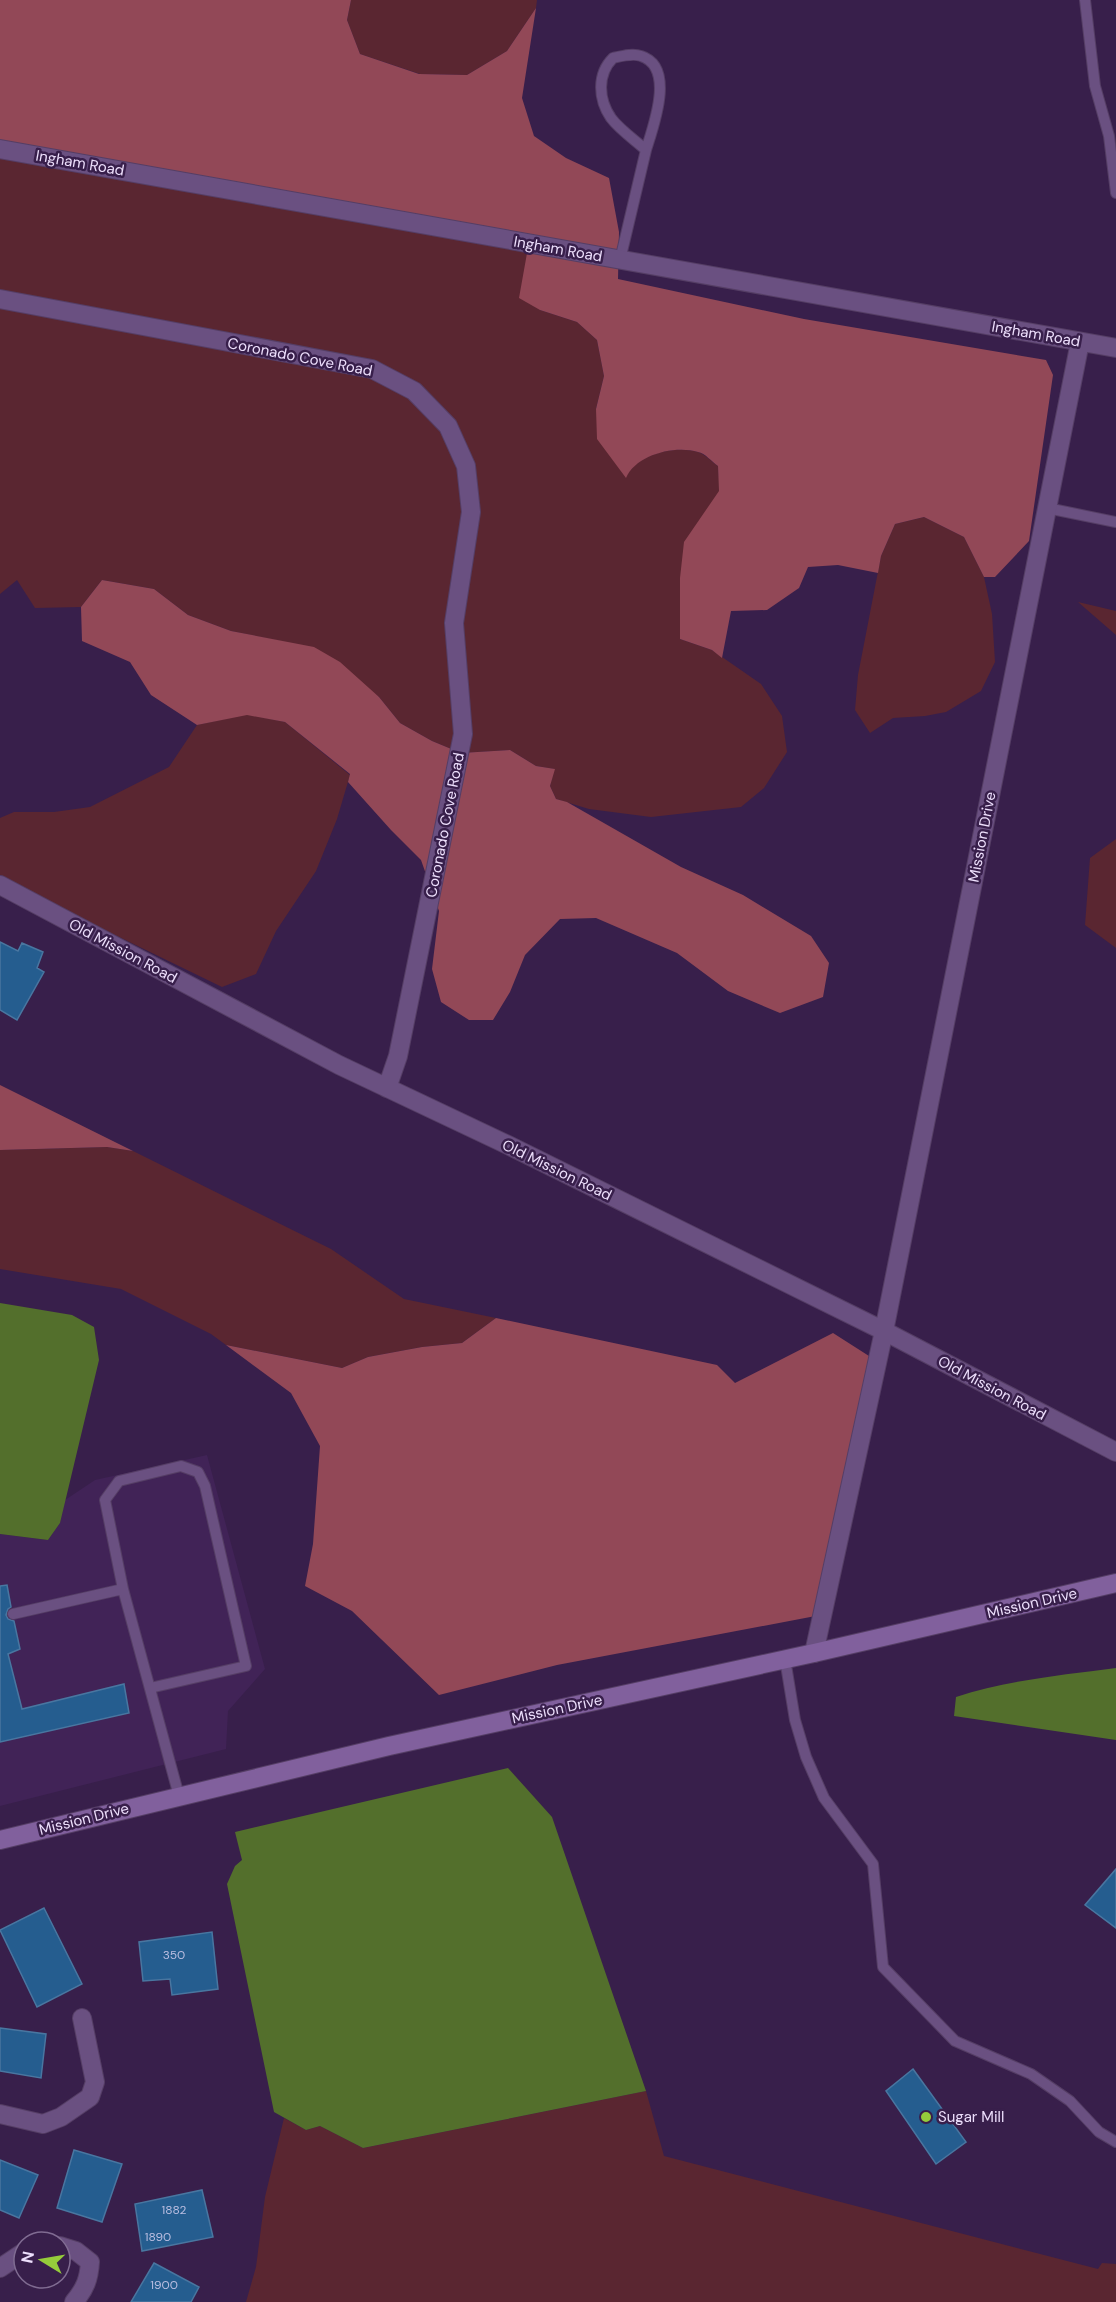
<svg xmlns="http://www.w3.org/2000/svg" width="1116" height="2302" viewBox="0 0 1116 2302" font-family="'DM Sans',sans-serif">
  <style>
    .built { fill: #412357 }
    .green { fill: #5a2631 }
    .forest { fill: #924857 }
    .water { fill: #536f2c }
    .building { fill: #255d8f; stroke: #4976a0; stroke-width: 1.5 }
    .lines { fill: none; stroke-linecap: round; stroke-linejoin: round }
    .lane-casing { stroke: #553e65; stroke-width: 12 }
    .street-casing { stroke: #553e65; stroke-width: 20 }
    .secondary-casing { stroke: #553e65; stroke-width: 20 }
    .lane { stroke: #6a5081; stroke-width: 10 }
    .street { stroke: #6a5081; stroke-width: 18 }
    .secondary { stroke: #81609d; stroke-width: 18 }
    .poi-dot { fill: #95cc3b; stroke: #381f4b; stroke-width: 2 }
    .labels { text-anchor: middle; dominant-baseline: central; stroke-width: 5; stroke-linejoin: round; paint-order: stroke }
    .number-label { font-size: 12px; fill: #bbbee1 }
    .street-label { font-size: 15px; fill: #eddffc; stroke: #381f4b }
    .poi-label { font-size: 15px; fill: #eddffc; stroke: #381f4b; text-anchor: start }
  </style>
  <rect width="100%" height="100%" fill="#381f4b"/>
  <path class="built" d="M207,1455L265,1669L228,1711L226,1749L0,1806V1534L48,1540L60,1523L65,1500L95,1480Z"/>
  <path class="green" d="M351,0H537L536,8L507,51L467,75L420,74L360,54L347,20Z
    M0,153L530,242L540,310L577,322L597,340L604,376L596,409L626,477C636,454 675,445 698,452C705,454 712,462 718,466L720,491L707,511L681,622L680,639L712,650L761,684L782,716L787,752L764,788L741,807L651,817L589,809L556,799L550,786L554,769L536,766L510,750L461,753L432,741L400,723L379,697L314,648L231,631L188,615L154,589L102,580L81,607L35,608L17,580L0,594Z
    M924,517L964,537L984,577L992,614L995,662L981,691L946,712L925,716L893,718L870,733L855,710L858,675L881,556L895,524Z
    M1078,602L1116,611V635Z
    M247,714L285,722L350,775L337,819L316,871L276,931L256,974L222,987L113,934L0,875V818L14,812H54L90,807L169,767L197,725Z
    M1116,839V948L1085,925L1090,858Z
    M107,1147L133,1151L331,1249L404,1299L496,1318L462,1343L422,1347L368,1357L342,1368L226,1345L211,1334L121,1289L0,1269V1150Z
    M646,2091L664,2156L1098,2269L1102,2263L1116,2264V2302H246L256,2267L265,2197L284,2118L306,2130L320,2126L363,2148Z"/>
  <path class="forest" d="M0,0H351L347,20L360,54L419,74L467,75L507,51L536,8L522,98L534,136L566,158L609,178L619,232L618,279L804,319L1046,360L1053,375L1029,541L995,577H984L964,537L924,517L895,524L881,556L878,573L838,565L808,567L799,588L767,610L731,611L722,658L712,650L680,639V578L684,542L719,491L718,466C712,462 705,453 698,452C674,445 636,455 626,478L597,439L596,409L604,376L597,340L577,322L540,310L519,298L529,242L0,153Z
    M102,580L154,589L188,615L231,631L314,647L340,662L379,697L400,723L432,741L461,753L510,750L536,766L555,769L550,786L556,799L567,802L681,867L743,895L811,936L829,963L823,997L780,1013L728,991L677,953L596,918L560,919L525,955L510,992L493,1020H469L441,1002L432,969L439,911L421,860L391,830L348,782L350,774L285,722L247,715L197,725L151,695L130,662L82,641L81,607Z
    M0,1085L133,1151L107,1147L0,1150Z
    M496,1318L717,1365L735,1383L833,1333L869,1356L826,1614L557,1665L439,1695L352,1611L305,1586L313,1544L320,1446L291,1393L226,1345L342,1368L368,1357L422,1347L462,1343Z"/>
  <path class="water" d="M0,1303L72,1315L94,1327L99,1360L60,1523L48,1540L0,1534Z
    M1116,1668V1740L954,1716L956,1697C1008,1680 1063,1675 1116,1668Z
    M508,1768L552,1817L646,2091L363,2148L320,2126L306,2130L274,2112L227,1884L235,1866L242,1860L235,1832Z"/>
  <path class="building" d="M0,942L18,951L22,943L43,952L37,968L44,972L17,1020L0,1010Z
    M7,1585L11,1607L8,1609L6,1615L8,1619L14,1621L20,1649L8,1654L22,1709L124,1684L129,1713L0,1742V1586Z
    M1116,1869V1928L1085,1905Z
    M44,1908L82,1984L37,2007L0,1930Z
    M212,1932L218,1989L172,1995L170,1979L143,1981L139,1942Z
    M0,2028L46,2034L41,2078L0,2071Z
    M913,2069L966,2142L936,2164L886,2091Z
    M74,2150L122,2164L102,2222L57,2208Z
    M0,2160L38,2175L19,2218L0,2210Z
    M202,2190L213,2237L142,2251L135,2204Z
    M154,2263L199,2287L191,2302H131Z"/>
  <g class="lines">
    <defs>
      <path id="lane" d="M1085,0L1095,86L1109,136L1116,193
        M620,260L646,150C635,140 620,130 611,118C598,99 597,74 613,58C622,56 633,53 641,56C676,67 653,127 646,150
        M1047,508L1116,522
        M123,1589L105,1500L119,1481L181,1466L198,1472L205,1486L246,1666L150,1688
        M13,1614L123,1589L179,1796
        M785,1659L795,1720L806,1757L824,1798L873,1864L883,1967L955,2041L1031,2074L1070,2101L1099,2132L1116,2142"/>
      <path id="street" d="M0,149L1116,348
        M0,299L372,369L414,391L448,426L466,466L471,512L454,623L463,734L398,1056L387,1088
        M0,885L339,1065L508,1145L884,1331L1116,1452
        M814,1653L884,1331L1080,342
        M0,2114L43,2124L61,2117L90,2097L95,2082L82,2018
        M60,2246L76,2251L90,2262C89,2279 85,2289 74,2302
        M0,2268L24,2252"/>
      <path id="secondary" d="M0,1840L389,1746L814,1653L1116,1583"/>
    </defs>
    <use href="#lane" class="lane-casing"/>
    <use href="#street" class="street-casing"/>
    <use href="#secondary" class="secondary-casing"/>
    <use href="#lane" class="lane"/>
    <use href="#street" class="street"/>
    <use href="#secondary" class="secondary"/>
  </g>
  <circle class="poi-dot" cx="926" cy="2117" r="6"/>
  <g class="labels">
    <g class="number-label">
      <text x="174" y="1955">350</text>
      <text x="174" y="2210">1882</text>
      <text x="158" y="2237">1890</text>
      <text x="164" y="2285">1900</text>
    </g>
    <g class="street-label">
      <text transform="translate(80 163) rotate(10)">Ingham Road</text>
      <text transform="translate(558 249) rotate(10)">Ingham Road</text>
      <text transform="translate(1036 334) rotate(10)">Ingham Road</text>
      <text transform="translate(300 357) rotate(11)">Coronado Cove Road</text>
      <text transform="translate(445 825) rotate(-79)">Coronado Cove Road</text>
      <text transform="translate(982 837) rotate(-79)">Mission Drive</text>
      <text transform="translate(123 951) rotate(28)">Old Mission Road</text>
      <text transform="translate(557 1170) rotate(26)">Old Mission Road</text>
      <text transform="translate(992 1388) rotate(28)">Old Mission Road</text>
      <text transform="translate(1032 1603) rotate(-13)">Mission Drive</text>
      <text transform="translate(557 1709) rotate(-12)">Mission Drive</text>
      <text transform="translate(84 1819) rotate(-14)">Mission Drive</text>
    </g>
    <g class="poi-label">
      <text x="938" y="2117">Sugar Mill</text>
    </g>
  </g>
  <g transform="translate(42 2260) rotate(281)"><circle r="28" fill="#381f4b" stroke="#806c92" stroke-width="1.5"/>
  <path d="M0-4.5L10 22L0 15L-10 22Z" fill="#95cc3b"/>
  <text y="-9" font-size="16" font-weight="bold" text-anchor="middle" fill="#eddffc">N</text>
  </g>
</svg>
